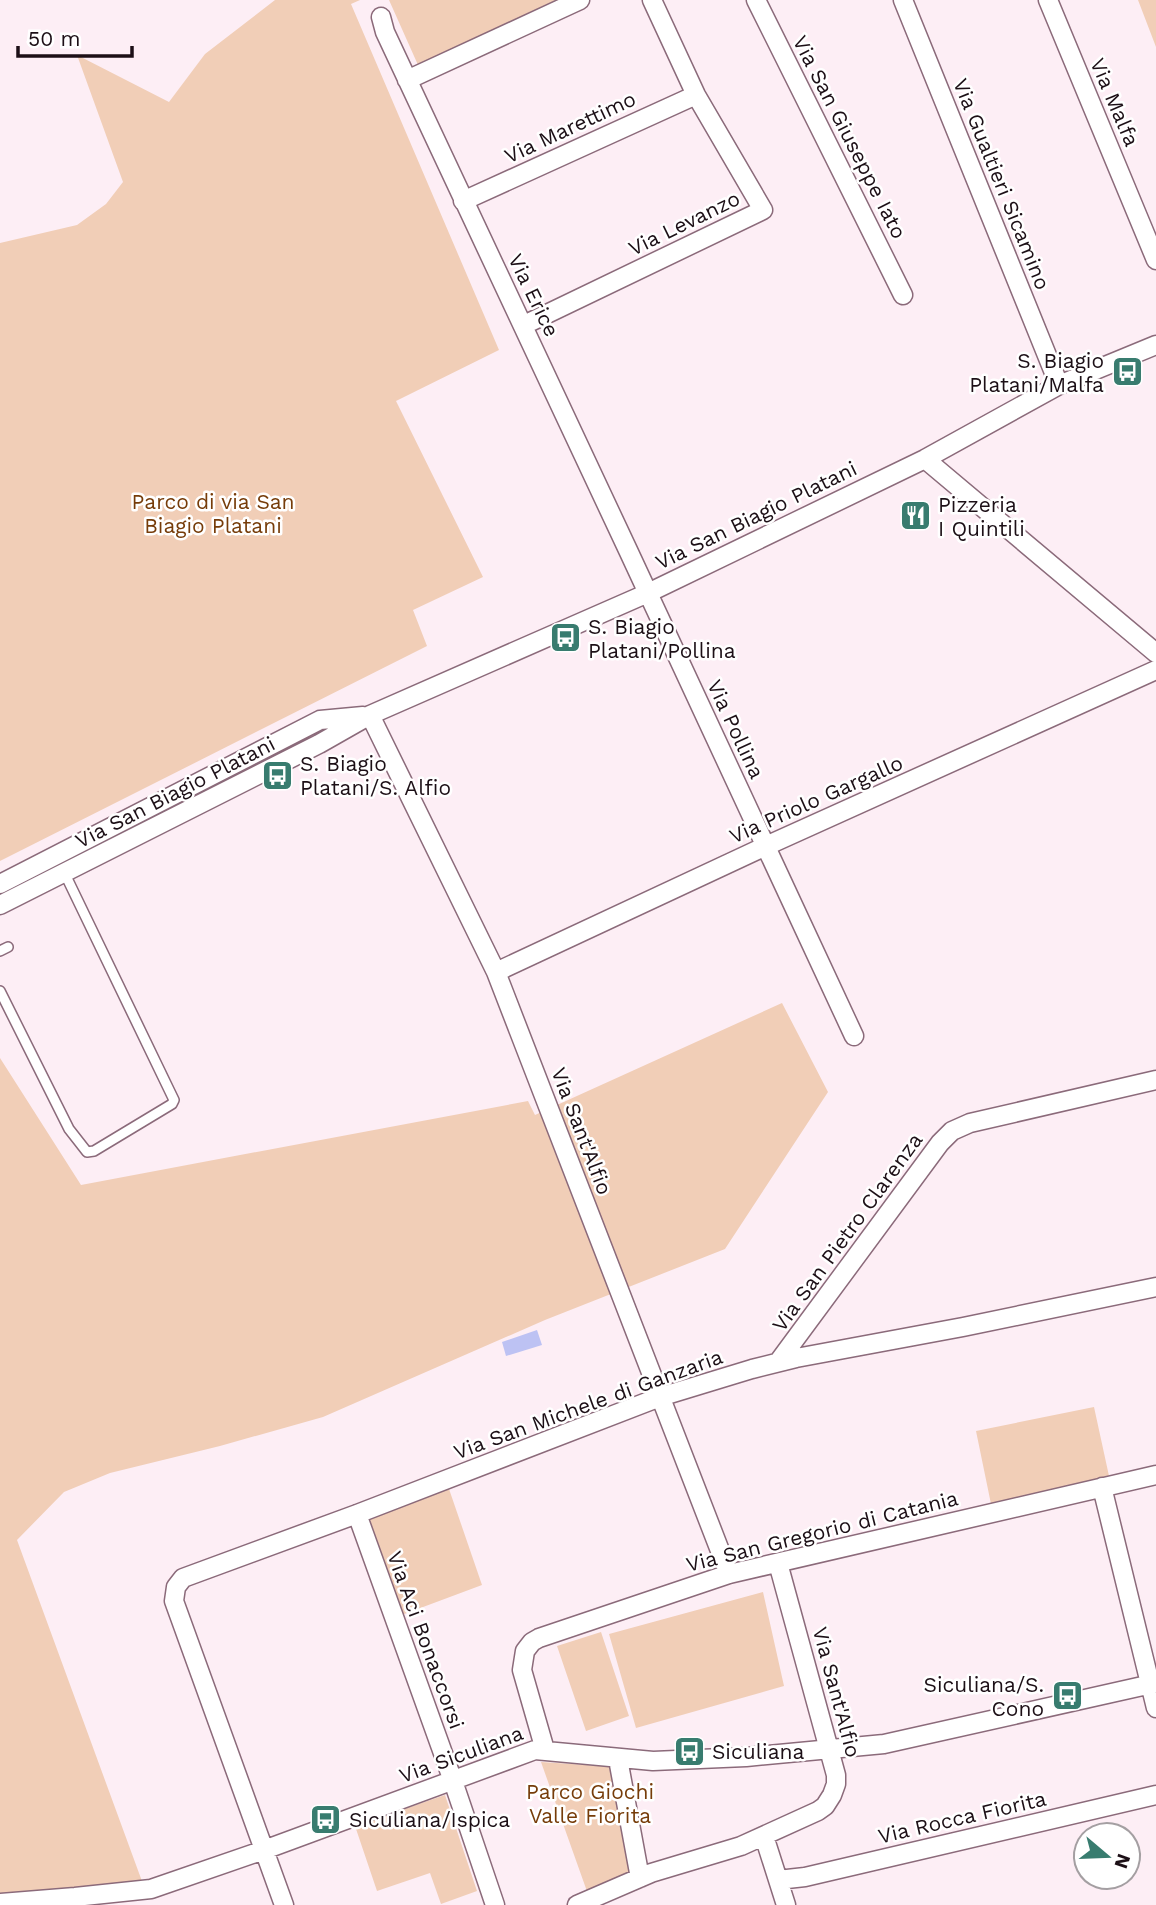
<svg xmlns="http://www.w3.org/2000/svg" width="1156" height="1905" viewBox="0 0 1156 1905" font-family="'Work Sans',sans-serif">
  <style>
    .green { fill: #f1ceb7 }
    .water { fill: #bdc2f3 }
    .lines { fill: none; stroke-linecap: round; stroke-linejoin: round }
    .service-casing { stroke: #8b6a7a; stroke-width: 12 }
    .minor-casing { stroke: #8b6a7a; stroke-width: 21 }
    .service { stroke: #fff; stroke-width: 9 }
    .minor { stroke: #fff; stroke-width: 18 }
    .labels { text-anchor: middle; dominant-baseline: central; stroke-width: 5; stroke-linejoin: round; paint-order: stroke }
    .street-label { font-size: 21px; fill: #1c0f16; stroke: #fff }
    .poi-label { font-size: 21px; fill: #1c0f16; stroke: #fff; text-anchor: start }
    .park-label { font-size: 21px; fill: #763c09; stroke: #fff }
  </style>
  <rect width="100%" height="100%" fill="#fdeef5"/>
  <path class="green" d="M275,0H360L351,4L499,350L396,401L483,577L413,610L427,646L0,861V243L77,225L106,204L123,182L77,55L169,102L205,54Z
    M389,0H556L418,65Z
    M1138,0H1156V47Z
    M782,1003L828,1092L725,1249L545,1320L323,1417L220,1446L110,1473L64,1492L17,1540L143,1884L0,1903V1058L81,1185L528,1101L535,1115Z
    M1094,1407L1109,1476L991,1504L976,1431Z
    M449,1489L482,1585L399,1616L362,1519Z
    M763,1592L784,1686L636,1728L609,1634Z
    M601,1632L629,1716L586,1731L557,1646Z
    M541,1762L617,1767L638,1876L589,1897Z
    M445,1795L477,1891L441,1904L430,1873L377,1891L355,1826Z"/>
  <path class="water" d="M537,1330L542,1345L506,1356L502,1342Z"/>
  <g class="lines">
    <defs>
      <path id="service" d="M0,951L8,947
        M0,991L69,1129L87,1152L94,1151L172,1104L174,1100L65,874"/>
      <path id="minor" d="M756,0L903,295
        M903,0L1059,385
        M1048,0L1156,260
        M381,17L385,32C542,366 699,701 854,1036
        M407,80L580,0
        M463,201L696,95
        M524,325L763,210L696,95L652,0
        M925,459L1156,653
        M370,715L496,972L729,1574
        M0,884L320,720L363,716
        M0,905L319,744L370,715L648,593L925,459L1059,385L1156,345
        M496,972L766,846L1156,670
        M779,1361L940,1143L952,1131L970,1123L1156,1080
        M1102,1487L1156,1708
        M357,1514L453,1781L495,1905
        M545,1750L522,1670L525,1651L532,1642L539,1638L729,1574L1156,1475
        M618,1759L640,1878
        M764,1836L786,1905
        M778,1880L805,1877L1156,1795
        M0,1903L75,1897L151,1889L264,1850L535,1750L653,1761L746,1757L884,1744L1156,1683
        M284,1905L174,1601L176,1587L183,1578L357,1514L660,1397L752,1369L796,1358L963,1327L1156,1287
        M577,1905L651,1873L741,1846L818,1811L825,1806L832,1795L836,1784V1775L778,1563"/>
    </defs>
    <use href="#service" class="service-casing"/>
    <use href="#minor" class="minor-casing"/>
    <use href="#service" class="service"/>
    <use href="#minor" class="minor"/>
  </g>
  <defs>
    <symbol id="bus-square" viewBox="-11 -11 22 22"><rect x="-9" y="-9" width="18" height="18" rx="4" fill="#387c6f" stroke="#fff"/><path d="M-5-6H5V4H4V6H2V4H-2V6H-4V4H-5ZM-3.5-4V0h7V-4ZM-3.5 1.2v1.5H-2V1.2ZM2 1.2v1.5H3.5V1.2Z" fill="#fff"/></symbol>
    <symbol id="restaurant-square" viewBox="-11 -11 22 22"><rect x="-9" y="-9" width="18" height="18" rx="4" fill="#387c6f" stroke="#fff"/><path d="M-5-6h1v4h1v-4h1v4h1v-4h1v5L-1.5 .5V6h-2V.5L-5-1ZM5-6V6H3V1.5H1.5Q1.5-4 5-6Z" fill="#fff"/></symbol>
  </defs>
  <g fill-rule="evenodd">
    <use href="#bus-square" x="1110" y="354" width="35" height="35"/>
    <use href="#restaurant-square" x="898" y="498" width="35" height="35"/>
    <use href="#bus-square" x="548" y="620" width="35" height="35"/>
    <use href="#bus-square" x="260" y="758" width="35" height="35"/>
    <use href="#bus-square" x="1050" y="1678" width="35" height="35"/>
    <use href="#bus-square" x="672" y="1734" width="35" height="35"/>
    <use href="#bus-square" x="308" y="1802" width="35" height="35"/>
  </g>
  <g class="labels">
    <g class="street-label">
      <text transform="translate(1115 102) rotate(67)">Via Malfa</text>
      <text transform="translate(570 127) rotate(-25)">Via Marettimo</text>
      <text transform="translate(850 137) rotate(63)">Via San Giuseppe Iato</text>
      <text transform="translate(1002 184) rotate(68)">Via Gualtieri Sicamino</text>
      <text transform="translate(684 223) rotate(-26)">Via Levanzo</text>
      <text transform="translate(534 295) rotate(64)">Via Erice</text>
      <text transform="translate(756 515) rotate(-26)">Via San Biagio Platani</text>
      <text transform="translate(736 729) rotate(65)">Via Pollina</text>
      <text transform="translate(175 792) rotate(-27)">Via San Biagio Platani</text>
      <text transform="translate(816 799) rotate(-24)">Via Priolo Gargallo</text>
      <text transform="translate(582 1131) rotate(69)">Via Sant'Alfio</text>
      <text transform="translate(847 1232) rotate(-54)">Via San Pietro Clarenza</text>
      <text transform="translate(588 1404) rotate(-20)">Via San Michele di Ganzaria</text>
      <text transform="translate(822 1531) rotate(-14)">Via San Gregorio di Catania</text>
      <text transform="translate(426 1640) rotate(70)">Via Aci Bonaccorsi</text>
      <text transform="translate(837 1692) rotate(75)">Via Sant'Alfio</text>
      <text transform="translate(461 1754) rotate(-20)">Via Siculiana</text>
      <text transform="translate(962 1817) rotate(-13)">Via Rocca Fiorita</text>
    </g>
    <g class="poi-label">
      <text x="1104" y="360" text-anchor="end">S. Biagio<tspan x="1104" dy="24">Platani/Malfa</tspan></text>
      <text x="938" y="504">Pizzeria<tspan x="938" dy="24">I Quintili</tspan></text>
      <text x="588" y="626">S. Biagio<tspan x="588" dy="24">Platani/Pollina</tspan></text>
      <text x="300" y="763">S. Biagio<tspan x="300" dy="24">Platani/S. Alfio</tspan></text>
      <text x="1044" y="1684" text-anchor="end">Siculiana/S.<tspan x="1044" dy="24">Cono</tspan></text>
      <text x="712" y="1751">Siculiana</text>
      <text x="349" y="1819">Siculiana/Ispica</text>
    </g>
    <g class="park-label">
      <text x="213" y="501">Parco di via San<tspan x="213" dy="24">Biagio Platani</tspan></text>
      <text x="590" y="1791">Parco Giochi<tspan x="590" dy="24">Valle Fiorita</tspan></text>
    </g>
  </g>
  <g transform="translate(1107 1856) rotate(109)"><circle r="33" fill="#ffffff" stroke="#a49fa2" stroke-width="2"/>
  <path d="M0-5L12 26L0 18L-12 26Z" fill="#387c6f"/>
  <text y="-10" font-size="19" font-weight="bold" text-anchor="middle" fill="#1c0f16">N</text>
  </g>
  <path d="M18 46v10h114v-10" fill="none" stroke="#1c0f16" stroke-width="3.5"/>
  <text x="28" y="46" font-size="21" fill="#1c0f16" stroke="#ffffff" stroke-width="5" paint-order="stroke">50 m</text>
</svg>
